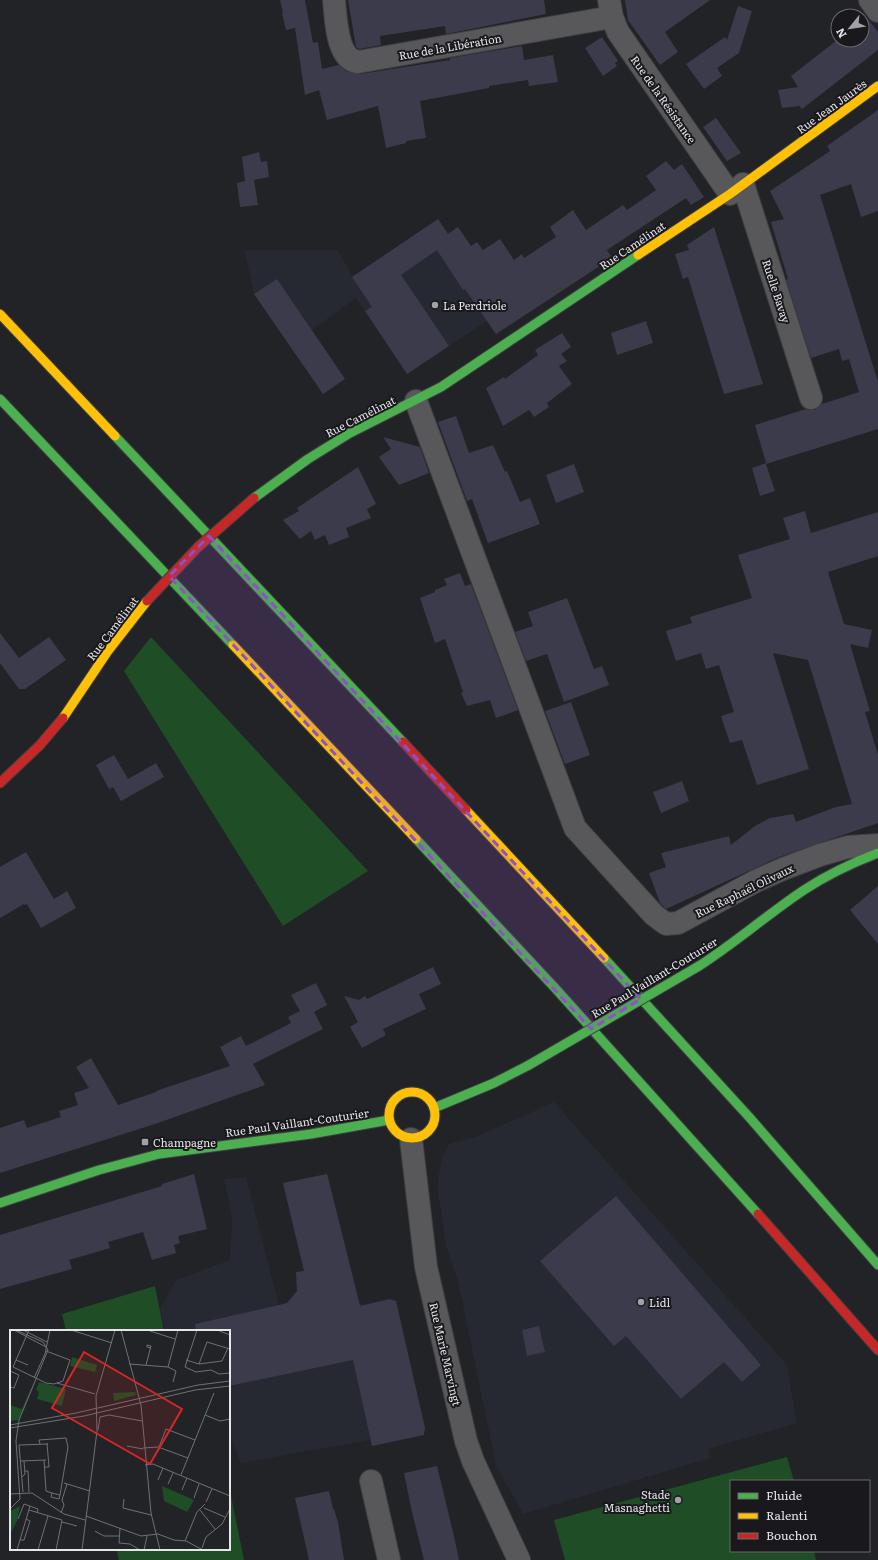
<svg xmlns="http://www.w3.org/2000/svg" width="878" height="1560" viewBox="0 0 878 1560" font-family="Literata,serif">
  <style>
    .built { fill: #262832 }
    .green { fill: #1f4d25 }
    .building { fill: #3b3b4b }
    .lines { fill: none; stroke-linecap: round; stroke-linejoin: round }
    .street-casing { stroke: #3f4043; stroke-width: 24 }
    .fast-casing { stroke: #3f4043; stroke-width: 11 }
    .slow-casing { stroke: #3f4043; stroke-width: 11 }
    .jam-casing { stroke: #3f4043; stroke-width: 11 }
    .street { stroke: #58585a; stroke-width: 22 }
    .fast { stroke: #4caf50; stroke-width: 9 }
    .slow { stroke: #ffc107; stroke-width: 9 }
    .jam { stroke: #c62828; stroke-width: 9 }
    .fast-bridge-casing { stroke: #3f4043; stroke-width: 11; stroke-linecap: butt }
    .jam-bridge-casing { stroke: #3f4043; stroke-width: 11; stroke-linecap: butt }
    .fast-bridge { stroke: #4caf50; stroke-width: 9 }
    .jam-bridge { stroke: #c62828; stroke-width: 9 }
    .marked { fill: #9051c7; fill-opacity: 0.2; stroke: #9051c7; stroke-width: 3; stroke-dasharray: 8 5; stroke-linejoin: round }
    .poi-dot { fill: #a1a2a5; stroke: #18181d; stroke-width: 1.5 }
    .labels { text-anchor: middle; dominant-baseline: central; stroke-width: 4; stroke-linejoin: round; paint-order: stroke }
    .street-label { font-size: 11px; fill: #e5e6e9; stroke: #18181d }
    .poi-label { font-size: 11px; fill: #e5e6e9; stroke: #18181d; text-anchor: start }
    .inset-road { fill: none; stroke: #707174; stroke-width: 1 }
    .view { fill: #d62828; fill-opacity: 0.15; stroke: #d62828; stroke-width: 2 }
    .inset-edge { fill: none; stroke: #e5e6e9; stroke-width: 2 }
  </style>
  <rect width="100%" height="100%" fill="#222326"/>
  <path class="built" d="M438,219L448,233L458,227L519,319L496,334L487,321L407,374L356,298L312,330L345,379L323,394L254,294L244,250H338L353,277Z
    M554,1102L787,1365L797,1423L708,1449L711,1458L523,1514L496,1466L463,1305L456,1275L446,1246L438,1192V1180L442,1157L449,1144L475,1137Z
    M322,1175H326L329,1179L359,1300L362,1304L365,1305L389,1299L394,1300L371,1440L241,1463L229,1433V1331H165L160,1308L176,1280L230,1260L232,1218L224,1179L246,1177L279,1305L287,1303L297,1291L296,1272L304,1271L284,1188L285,1184L287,1182Z"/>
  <path class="green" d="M151,637L368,871L283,926L124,671Z
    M155,1286L164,1331H66L62,1314Z
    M787,1457L794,1481H731V1551H814L816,1560H565L554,1520Z
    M229,1486L244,1560H119L116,1549H229Z"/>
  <path class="building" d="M280,0H305L313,43L318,42L322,69L339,65L346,71L360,74L450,60V58L522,46L524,60L553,55L558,82L529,86L528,80L489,86V88L420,101L426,138L406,141V143L386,148L378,106L327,120L319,90L305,95L295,28L286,30L282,13H283Z
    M348,0H544L546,14L446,34L445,26L380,36L381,45L359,49L356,47Z
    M625,0H710L665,32L678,52L660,65L628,20Z
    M738,6L752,11L739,53L717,68L722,76L704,89L686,64L725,37L727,40Z
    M867,18L878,32V50L802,109L799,106L782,108L778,90L798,87L791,76L837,40H862V22Z
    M602,37L618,61L615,63L617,66L603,76L585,48Z
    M878,110V211L861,217L851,184L820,195L878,382V429L766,464L775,491L760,496L752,468L766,463L755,425L806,409L809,410H815L822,404L859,392L849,359L842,361L839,349L811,358L786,280L788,279L771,222L784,219L770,191L830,151L827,146Z
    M716,118L741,153L727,161L703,127Z
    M259,152L261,162L267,161L269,177L254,180L258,205L240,207L237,183L245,181L242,157Z
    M666,161L674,170L682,164L704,197L691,205L686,198L607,250L612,258L496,334L465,289L463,290L437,250L401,275L449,346L407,374L365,311L372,307L352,277L438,219L448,234L458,227L471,246L477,242L483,250L500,239L514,260L522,254L524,258L556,237L550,227L573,210L586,230L623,205L627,210L656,190L646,176Z
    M714,227L763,384L724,394L688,277L683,279L675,254L689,250L687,245Z
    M277,279L345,379L323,394L254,294Z
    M646,321L653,343L617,355L611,333Z
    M562,333L571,347L561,354L567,361L559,366L572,384L547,403L549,407L534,417L529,410L503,426L486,388L504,377L505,379L538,355L535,350Z
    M456,416L469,453L493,445L505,472L507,471L520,502L530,498L540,524L488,543L472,499L467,501L438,422Z
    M383,437L420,447L429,473L399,485L379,457L391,449Z
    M574,464L584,492L556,503L546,475Z
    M358,467L376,504L367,509L371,518L346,528L349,537L329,545L325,535L315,540L311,531L300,539L283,520L299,511L297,508Z
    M805,511L811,533L878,512V556L828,572L844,624L872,630L868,648L850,644L870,711L865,712L878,755V823L779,857L666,909L660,903L649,873L666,867L661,853L729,836L731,845L755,826L770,818L793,814L796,822L836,807L852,804L808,660L773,653L809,769L757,785L742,740L730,743L721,716L734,712L719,665L706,669L701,653L676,661L666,631L692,623L690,617L752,598L738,555L790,539L783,518Z
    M460,573L465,586L471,584L518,710L496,718L490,700L467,706L461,693L463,692L445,639L435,643L420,598L435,592V590L447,585L444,579Z
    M567,598L594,669L602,666L609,685L564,702L547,654L526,661L515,632L533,626L528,612Z
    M0,633L19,658L49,637L66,660L25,689H19L0,663Z
    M571,702L590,755L565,764L545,711Z
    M114,755L128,779L156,763L164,777L121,801L113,787L109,789L96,765Z
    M682,781L689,801L661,813L653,792Z
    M26,852L54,899L67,891L76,908L41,928L27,904L24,905V904L0,918V867Z
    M878,886V944L850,910Z
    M433,967L441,984L419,994L426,1009L383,1029L386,1035L362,1048L350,1027L358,1022L344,996L359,1000L365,996L367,999Z
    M316,983L327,1005L314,1012L323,1029L253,1064L265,1085L155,1124L0,1173V1128L24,1120L27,1128L61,1117L59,1111L78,1105L74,1093L89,1088L76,1067L91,1058L118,1105L156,1092V1091L230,1066L220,1047L241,1036L246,1046L291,1023L288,1017L300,1011L291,995Z
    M194,1174L207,1229L178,1236L180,1243L174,1245L176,1253L152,1260L143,1232L108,1242L110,1248L69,1260L72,1269L0,1289V1235L162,1186V1184Z
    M327,1174L360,1306L389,1299L396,1301L425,1428L424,1435L372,1446L353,1360L229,1386V1331H196L195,1324L279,1305L287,1303L297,1291L296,1272L304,1271L283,1183Z
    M616,1196L761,1365L742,1382L724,1362L681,1399L626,1336L614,1346L540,1261Z
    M539,1326L545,1352L527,1356L522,1330Z
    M437,1466L454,1536L459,1560H424L412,1512L404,1473Z
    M329,1491L333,1509H334L338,1522L344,1560H309L295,1498Z"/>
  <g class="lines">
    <defs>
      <path id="street" d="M334,0C336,18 336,59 358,62L612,17
        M609,0L612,17L618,32L730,194
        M870,0L878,11
        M743,184L811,398
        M416,401L575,828L654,915L666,924L678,923L756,881L783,869L820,855L848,847L878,845
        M411,1139L426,1267L466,1441L473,1461L519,1560
        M371,1481L389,1560"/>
      <path id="fast" d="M0,399L233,645
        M115,436L403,742
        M254,498L308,459L350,433L441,387L638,255
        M416,839L555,988L758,1214
        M604,958L750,1118L878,1265
        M699,966C735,943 768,914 804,890C827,875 852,863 878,853
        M434,1108L494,1083L529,1065
        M0,1203L99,1170L159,1154L311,1134L389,1120"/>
      <path id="slow" d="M638,255L730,194L878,86
        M0,314L115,436
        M233,645L416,839
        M63,718L108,651L147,601
        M466,810L604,958
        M389 1115a23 23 0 1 1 46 0a23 23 0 1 1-46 0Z"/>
      <path id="jam" d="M403,742L466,810
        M0,783L40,745L63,718
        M758,1214L878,1350"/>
    </defs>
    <use href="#street" class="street-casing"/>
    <use href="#fast" class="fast-casing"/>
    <use href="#slow" class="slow-casing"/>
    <use href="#jam" class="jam-casing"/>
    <use href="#street" class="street"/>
    <use href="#fast" class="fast"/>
    <use href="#slow" class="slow"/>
    <use href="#jam" class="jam"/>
    <defs>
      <path id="fast-bridge" d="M529,1065L699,966"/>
      <path id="jam-bridge" d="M147,601L198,547L254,498"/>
    </defs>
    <use href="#fast-bridge" class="fast-bridge-casing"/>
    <use href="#jam-bridge" class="jam-bridge-casing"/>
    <use href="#fast-bridge" class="fast-bridge"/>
    <use href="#jam-bridge" class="jam-bridge"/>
  </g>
  <path class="marked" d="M209,536L641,999L591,1029L169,576Z"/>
  <g class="poi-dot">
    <circle cx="435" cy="305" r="4"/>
    <rect x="141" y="1138" width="8" height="8" rx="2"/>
    <circle cx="641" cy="1302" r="4"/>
    <circle cx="678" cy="1500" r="4"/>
  </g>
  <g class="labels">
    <g class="street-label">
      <text transform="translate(450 46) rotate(-10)">Rue de la Libération</text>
      <text transform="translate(664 99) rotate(55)">Rue de la Résistance</text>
      <text transform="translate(831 106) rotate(-36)">Rue Jean Jaurès</text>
      <text transform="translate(632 245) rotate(-34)">Rue Camélinat</text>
      <text transform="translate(777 291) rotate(72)">Ruelle Bavay</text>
      <text transform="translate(360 416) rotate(-27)">Rue Camélinat</text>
      <text transform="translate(112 628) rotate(-53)">Rue Camélinat</text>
      <text transform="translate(744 890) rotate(-26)">Rue Raphaël Olivaux</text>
      <text transform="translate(654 977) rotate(-31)">Rue Paul Vaillant-Couturier</text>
      <text transform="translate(297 1122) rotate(-8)">Rue Paul Vaillant-Couturier</text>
      <text transform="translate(446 1354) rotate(77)">Rue Marie Marvingt</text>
    </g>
    <g class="poi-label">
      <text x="443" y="305">La Perdriole</text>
      <text x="153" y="1142">Champagne</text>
      <text x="649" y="1302">Lidl</text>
      <text x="670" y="1494" text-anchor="end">Stade<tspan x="670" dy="13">Masnaghetti</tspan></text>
    </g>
  </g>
  <g transform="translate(10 1330)">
    <rect width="220" height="220" fill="#222326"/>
    <path d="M62,27L87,35L85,42L60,36ZM25,49L12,84L8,90L0,91V75L12,79ZM29,52L56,59L52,76L27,69L29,62L26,60ZM125,62L126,65L104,71L103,63ZM152,156L184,170L177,182L154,171ZM10,176L7,191L0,204V181Z" fill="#1f4d25"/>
    <path class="inset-road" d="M4,0L36,17M13,0L37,12M19,0L3,37L36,53L44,54L53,51L60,30L36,21M61,0L102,13M111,0L131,75L141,183L150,220M137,0L165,9M187,0L175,37L186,42L201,40L209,44L220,43M207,0L220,5M6,30L18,35M176,30L189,34L212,31L218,18M119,34L158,37L168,0M189,34L197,12L220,19M136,35L141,16L137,15V17L141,18M158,37L166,41L163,52M0,41L9,45L4,58L0,57M24,48L35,24L40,0M47,53L85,64M195,85L210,91L220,89M0,95L66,83L188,55L220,51M0,98L74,86L185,60L220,56M88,100L90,87L99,85L132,91M30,114L29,110L56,108L58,117L50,165M117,116L133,119M149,117L156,99L185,110M133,118L148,117L178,128M34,130L36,161L42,163L50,165L49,169L41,167L42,163M11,131L36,130M135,135L143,134L220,166M35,137H39L37,113M15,141H18L19,162M171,145L204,63M12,147L15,144L14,131M148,150L153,138M54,153L80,161M158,154L163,143M172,160L177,148M13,162L9,115L38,114M0,164L22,163L54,184L75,190M184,168L189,154M114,169L113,178L141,185M52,170L57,154M196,172L202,159M14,174L28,179L27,183M194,178L215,187M0,179L10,169L6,111L9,90L38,20L33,12L6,0M19,180L52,190L46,220M190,180L205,199M51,183L54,175L52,170M76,186L131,206L148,204L164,210L176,211L193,220M8,189L14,174M52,192L67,196M110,198L109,213L120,214L130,220M85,201L94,206H109M10,210H14L20,191L16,189M175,211L187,182L195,174M192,218L196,207L212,194L220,179M7,220L20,176M28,220L38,186M72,220L87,101L86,66L105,0M134,220L137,206"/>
    <path class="view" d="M74,22L172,79L140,134L42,78Z"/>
    <rect width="220" height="220" class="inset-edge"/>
  </g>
  <rect x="730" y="1480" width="140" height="72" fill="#18181d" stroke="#6a6a6f"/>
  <rect x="738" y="1493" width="20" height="6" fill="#4caf50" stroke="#6a6a6f"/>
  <text x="766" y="1500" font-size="12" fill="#e5e6e9">Fluide</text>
  <rect x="738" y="1513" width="20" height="6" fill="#ffc107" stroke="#6a6a6f"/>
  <text x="766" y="1520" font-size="12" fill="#e5e6e9">Ralenti</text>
  <rect x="738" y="1533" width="20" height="6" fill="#c62828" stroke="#6a6a6f"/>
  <text x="766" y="1540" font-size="12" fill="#e5e6e9">Bouchon</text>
  <g transform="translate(850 28) rotate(240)"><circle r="19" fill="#18181d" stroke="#6a6a6f"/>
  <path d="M0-3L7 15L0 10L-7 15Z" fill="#a1a2a5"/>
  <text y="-6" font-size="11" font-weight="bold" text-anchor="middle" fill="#e5e6e9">N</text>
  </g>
</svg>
